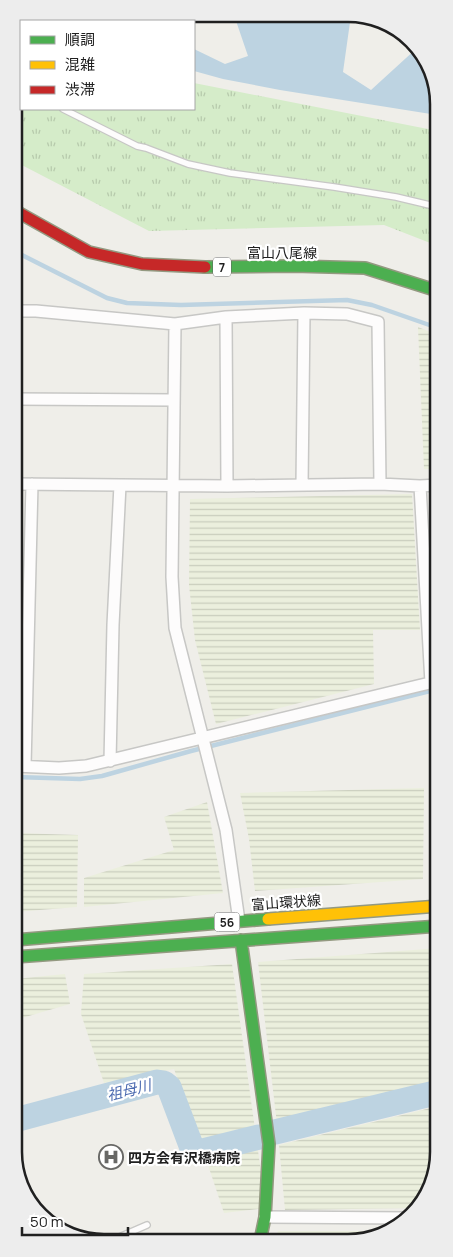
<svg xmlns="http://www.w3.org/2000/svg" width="453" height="1257" viewBox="0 0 453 1257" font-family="Manrope,'Noto Sans JP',sans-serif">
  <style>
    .farmland { fill: url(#farmland-rules) }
    .grass { fill: url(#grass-tufts) }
    .park { fill: url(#park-crowns) }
    .water { fill: #bdd3e1 }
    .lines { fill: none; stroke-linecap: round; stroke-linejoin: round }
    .stream { stroke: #bdd3e1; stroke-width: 4.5 }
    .river { stroke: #bdd3e1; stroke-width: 25 }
    .lane-casing { stroke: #c7c7c5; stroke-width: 8 }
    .street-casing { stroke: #c7c7c5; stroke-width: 14 }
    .fast-casing { stroke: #939980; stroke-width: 14 }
    .slow-casing { stroke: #939980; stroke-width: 14 }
    .jam-casing { stroke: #939980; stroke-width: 14 }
    .lane { stroke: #fdfcfc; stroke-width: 5.5 }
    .street { stroke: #fdfcfc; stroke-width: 11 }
    .fast { stroke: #4caf50; stroke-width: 11 }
    .slow { stroke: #ffc107; stroke-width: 11 }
    .jam { stroke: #c62828; stroke-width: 11 }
    .labels { text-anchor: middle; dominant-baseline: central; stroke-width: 4.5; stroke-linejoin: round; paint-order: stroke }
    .shield { fill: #fff; stroke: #636363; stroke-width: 1 }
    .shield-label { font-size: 12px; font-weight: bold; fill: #202020 }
    .street-label { font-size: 14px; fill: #202020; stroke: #fff }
    .poi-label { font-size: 14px; font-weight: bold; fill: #202020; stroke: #fff; text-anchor: start }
    .water-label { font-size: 15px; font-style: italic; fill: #4d6bb0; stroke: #fff }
    .rim { fill: none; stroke: #202020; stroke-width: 2.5 }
  </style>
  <defs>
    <pattern id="farmland-rules" width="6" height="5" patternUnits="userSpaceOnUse" patternTransform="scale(1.25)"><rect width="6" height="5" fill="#ebefdd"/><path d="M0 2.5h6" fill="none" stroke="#c9cdbd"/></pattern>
    <pattern id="grass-tufts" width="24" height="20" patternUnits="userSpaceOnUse" patternTransform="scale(1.25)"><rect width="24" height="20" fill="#d5ecc9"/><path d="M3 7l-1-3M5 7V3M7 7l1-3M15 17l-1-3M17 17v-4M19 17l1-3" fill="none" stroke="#b7caac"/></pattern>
    <pattern id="park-crowns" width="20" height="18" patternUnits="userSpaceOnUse" patternTransform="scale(1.25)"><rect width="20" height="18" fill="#d8f4dd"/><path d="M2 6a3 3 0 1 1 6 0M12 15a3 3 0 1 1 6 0" fill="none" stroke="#b9d1bd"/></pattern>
  </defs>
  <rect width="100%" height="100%" fill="#efeee9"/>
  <path class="farmland" d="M418,327L438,335V469H424Z
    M412,494L420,630H373L374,684L216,724L195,640L189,585L190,499Z
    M424,788L423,879L255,891L249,839L240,793Z
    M207,802L223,893L84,907V878L174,850L164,817Z
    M15,833L78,835L77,907L15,912Z
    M439,948V1083L277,1124L258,962Z
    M232,964L266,1208L224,1213L201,1144L174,1069L104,1083L81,1014L84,974Z
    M65,974L70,1004L15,1020V979Z
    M439,1106V1159L419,1208L285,1210L279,1145Z
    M278,1231H385L367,1241H274Z"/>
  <path class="grass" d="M21,71V109H194V83L438,131V246L384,225L149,231L14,161V98Z"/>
  <path class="park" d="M15,594H22L21,620H15Z"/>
  <path class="water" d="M104,14H145L148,21H84Z
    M234,15H351L343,72L371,90L417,48L437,86V115L280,90L223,79L194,71V49L225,64L248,56Z"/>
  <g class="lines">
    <path class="stream" d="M14,251L107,298L127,303L181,305L347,300L372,305L438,328
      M15,777L80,779L102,776L191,751L438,689"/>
    <path class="river" d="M15,1120L157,1082L164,1083L169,1087L192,1148L195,1151L199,1152L259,1137
      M275,1132L439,1092"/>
    <defs>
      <path id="lane" d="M17,85L21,87
        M63,109L137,146L146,148L188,164L230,173L334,187L396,197L438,207
        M110,1241L147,1225"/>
      <path id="street" d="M14,311H36L175,324L226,317L304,313L347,314L378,322L380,484
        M226,317L227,486
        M175,324L172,577L175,628L226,830L239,921
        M14,399L174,400
        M15,484L227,486L380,484L420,486L438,485
        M302,485L304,313
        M420,486L431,683
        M110,761L113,625L120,485
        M15,766L59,768L86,766L438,681
        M25,766L32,484
        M265,1217L407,1218"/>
      <path id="fast" d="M205,267L294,266L365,268L438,291
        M15,940L268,919
        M241,940L269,1144L265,1217L260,1241
        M15,957L439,926"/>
      <path id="slow" d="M268,919L439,906"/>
      <path id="jam" d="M14,210L89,252L142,264L205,267"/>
    </defs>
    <use href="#lane" class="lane-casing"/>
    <use href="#street" class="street-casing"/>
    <use href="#fast" class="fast-casing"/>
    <use href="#slow" class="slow-casing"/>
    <use href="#jam" class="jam-casing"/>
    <use href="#lane" class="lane"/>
    <use href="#street" class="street"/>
    <use href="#fast" class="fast"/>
    <use href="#slow" class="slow"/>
    <use href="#jam" class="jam"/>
  </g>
  <defs>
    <symbol id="hospital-ring" viewBox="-11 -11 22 22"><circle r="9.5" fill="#fff" stroke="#686866" stroke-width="1.5"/><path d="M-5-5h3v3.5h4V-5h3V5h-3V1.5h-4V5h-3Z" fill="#686866"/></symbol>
  </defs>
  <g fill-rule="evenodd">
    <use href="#hospital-ring" x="97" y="1143" width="28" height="28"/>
  </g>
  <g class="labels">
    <g class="shield">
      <rect x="213" y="257.5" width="18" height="19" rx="4"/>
      <rect x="214.5" y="912.5" width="25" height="19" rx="4"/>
    </g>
    <g class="shield-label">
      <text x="222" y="267">7</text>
      <text x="227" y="922">56</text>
    </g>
    <g class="street-label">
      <text x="282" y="252">富山八尾線</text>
      <text transform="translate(286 902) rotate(-4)">富山環状線</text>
    </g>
    <g class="poi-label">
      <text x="128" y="1157">四方会有沢橋病院</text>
    </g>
    <g class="water-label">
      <text transform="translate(129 1090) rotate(-14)">祖母川</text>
    </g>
  </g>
  <path d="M0 0H453V1257H0ZM104 22H348A82 82 0 0 1 430 104V1152A82 82 0 0 1 348 1234H104A82 82 0 0 1 22 1152V104A82 82 0 0 1 104 22Z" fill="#ededed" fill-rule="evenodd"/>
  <path class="rim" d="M104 22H348A82 82 0 0 1 430 104V1152A82 82 0 0 1 348 1234H104A82 82 0 0 1 22 1152V104A82 82 0 0 1 104 22Z"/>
  <rect x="20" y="20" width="175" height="90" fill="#ffffff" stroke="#a6a6a6"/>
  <rect x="30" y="36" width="25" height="8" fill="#4caf50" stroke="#a6a6a6"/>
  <text x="65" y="45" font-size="15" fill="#202020">順調</text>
  <rect x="30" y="61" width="25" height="8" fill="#ffc107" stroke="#a6a6a6"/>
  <text x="65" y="70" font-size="15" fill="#202020">混雑</text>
  <rect x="30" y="86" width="25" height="8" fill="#c62828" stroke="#a6a6a6"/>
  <text x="65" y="95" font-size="15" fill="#202020">渋滞</text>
  <path d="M22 1227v8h106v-8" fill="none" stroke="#202020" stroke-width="2.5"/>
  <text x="30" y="1227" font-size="15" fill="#202020" stroke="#ffffff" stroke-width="4" paint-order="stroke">50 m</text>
</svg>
